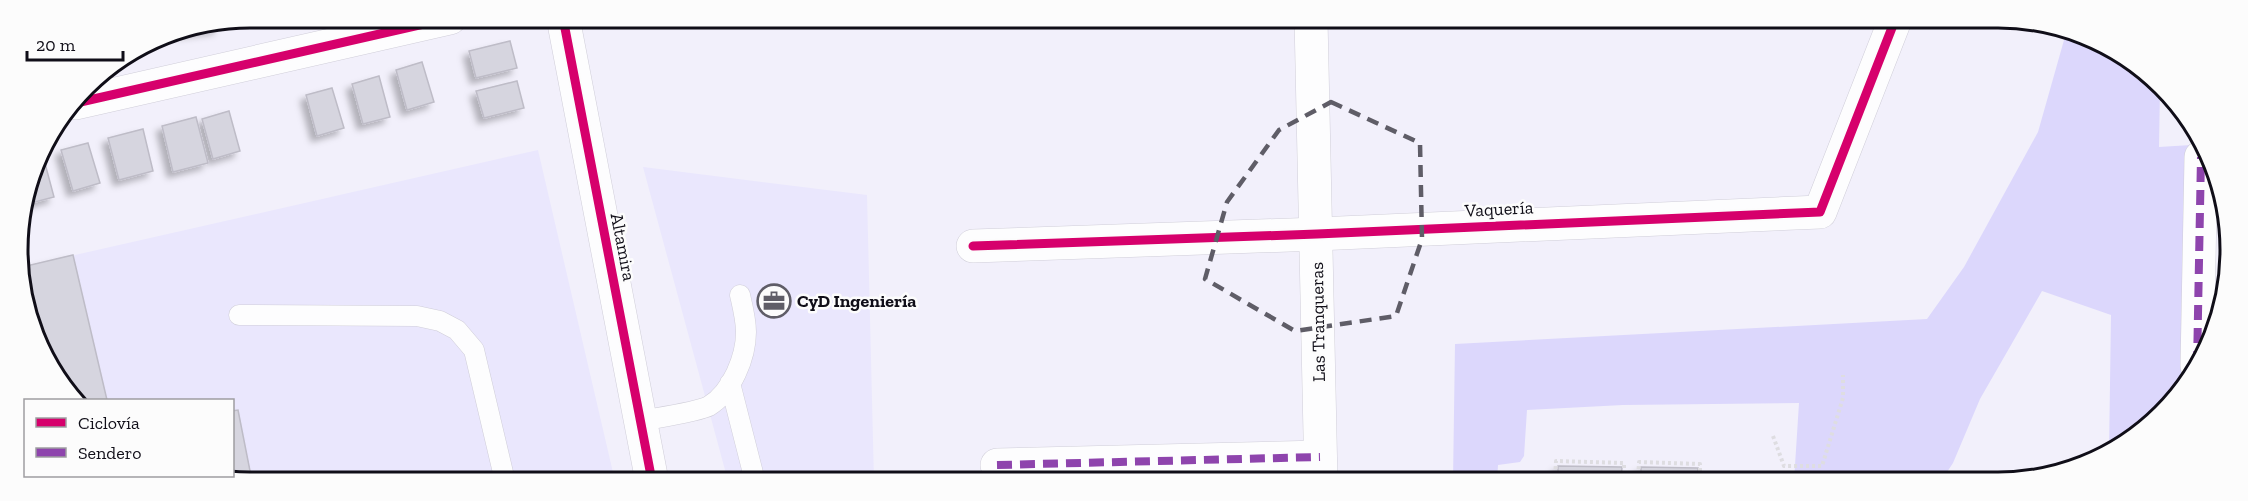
<svg xmlns="http://www.w3.org/2000/svg" width="2248" height="501" viewBox="0 0 2248 501" font-family="'Zilla Slab',serif">
  <style>
    .built { fill: #eae7fd }
    .green { fill: #dcd7fc }
    .building { fill: #d6d5df; stroke: #bebcc7; stroke-width: 1.5; filter: url(#shadow) }
    .lines { fill: none; stroke-linecap: round; stroke-linejoin: round }
    .lane-casing { stroke: #d0ced9; stroke-width: 21 }
    .street-casing { stroke: #d0ced9; stroke-width: 34 }
    .secondary-casing { stroke: #d0ced9; stroke-width: 34 }
    .path { stroke: #dedde1; stroke-width: 4; stroke-dasharray: 3 3; stroke-linecap: butt }
    .lane { stroke: #fdfdfe; stroke-width: 20 }
    .street { stroke: #fdfdfe; stroke-width: 33 }
    .secondary { stroke: #fdfdfe; stroke-width: 33 }
    .quiet { stroke: #8e44ad; stroke-width: 8; stroke-dasharray: 15 8; stroke-linecap: butt }
    .cycleway-casing { stroke: #fcfcfc; stroke-width: 13 }
    .cycleway { stroke: #d6006c; stroke-width: 9 }
    .marked { fill: none; stroke: #5f5d67; stroke-width: 4.5; stroke-dasharray: 12 8; stroke-linejoin: round }
    .labels { text-anchor: middle; dominant-baseline: central; stroke-width: 5; stroke-linejoin: round; paint-order: stroke }
    .street-label { font-size: 18px; fill: #100e18; stroke: #fcfcfc }
    .poi-label { font-size: 18px; font-weight: bold; fill: #100e18; stroke: #fcfcfc; text-anchor: start }
    .rim { fill: none; stroke: #100e18; stroke-width: 3 }
  </style>
  <defs>
    <filter id="shadow"><feDropShadow dx="-5.5" dy="5.5" stdDeviation="3" flood-color="#0004"/></filter>
  </defs>
  <rect width="100%" height="100%" fill="#f2f0fb"/>
  <path class="built" d="M538,150L615,481H220L204,476H232V400H76L66,392L26,311L22,267Z
    M643,167L867,195L874,481H728Z"/>
  <path class="green" d="M2066,33L2114,49L2142,74V78H2147L2160,89L2159,147L2191,145L2186,382L2162,415L2109,453L2111,315L2042,291L1980,399L1953,463L1941,481H1794L1799,403L1623,405L1527,410L1524,456L1520,462L1498,465L1497,481H1453L1455,344L1927,319L1964,267L2038,132Z"/>
  <path class="building" d="M219,24V28L183,33V31Z
    M510,41L517,68L476,78L469,51Z
    M422,62L434,102L407,110L396,70Z
    M379,76L390,117L363,124L352,84Z
    M517,81L524,108L484,118L476,91Z
    M332,88L344,128L317,136L306,95Z
    M229,111L240,151L213,159L202,119Z
    M196,117L208,163L173,172L162,126Z
    M143,129L153,171L119,180L108,138Z
    M88,143L100,183L73,191L61,150Z
    M43,156L54,197L27,204L39,157Z
    M2213,171L2222,191L2223,202H2212Z
    M73,255L107,400H76L66,392L26,311L22,267Z
    M238,410L252,481H220L204,476H232V411Z
    M1558,466L1622,467L1621,481H1558Z
    M1641,467L1698,468V481H1641Z"/>
  <g class="lines">
    <defs>
      <path id="lane" d="M239,315L417,316L440,321L457,330L474,350L505,481
        M730,383L755,481
        M640,421C655,418 698,412 709,406C732,392 746,357 746,332C746,320 743,308 740,295"/>
      <path id="street" d="M563,18L652,481
        M76,103L450,18
        M973,246L1317,234L1820,212L1895,20
        M2197,366L2201,157H2206
        M997,465L1320,457"/>
      <path id="secondary" d="M1311,19L1321,481"/>
    </defs>
    <use href="#lane" class="lane-casing"/>
    <use href="#street" class="street-casing"/>
    <use href="#secondary" class="secondary-casing"/>
    <path class="path" d="M1773,436L1784,466H1822L1843,398V375
      M1555,481L1556,461L1624,463V481
      M1638,481L1639,462L1700,464V481"/>
    <use href="#lane" class="lane"/>
    <use href="#street" class="street"/>
    <use href="#secondary" class="secondary"/>
    <path class="quiet" d="M2197,366L2201,157
      M997,465L1320,457"/>
    <defs>
      <path id="cycleway" d="M563,18L652,481
        M76,103L450,18
        M973,246L1317,234L1820,212L1895,20"/>
    </defs>
    <use href="#cycleway" class="cycleway-casing"/>
    <use href="#cycleway" class="cycleway"/>
  </g>
  <path class="marked" d="M1331,102L1420,143L1422,239L1396,316L1295,331L1205,279L1227,202L1279,130Z"/>
  <defs>
    <symbol id="office-ring" viewBox="-11 -11 22 22"><circle r="9.5" fill="#fcfcfc" stroke="#5f5d67" stroke-width="1.5"/><path d="M-6-3h4V-5.5h4V-3h4V5H-6ZM-1-4.5V-3h2v-1.5ZM-6 0V1H6V0Z" fill="#5f5d67"/></symbol>
  </defs>
  <g fill-rule="evenodd">
    <use href="#office-ring" x="755" y="282" width="38" height="38"/>
  </g>
  <g class="labels">
    <g class="street-label">
      <text transform="translate(1499 209) rotate(-3)">Vaquería</text>
      <text transform="translate(623 247) rotate(79)">Altamira</text>
      <text transform="translate(1318 322) rotate(-91)">Las Tranqueras</text>
    </g>
    <g class="poi-label">
      <text x="797" y="301">CyD Ingeniería</text>
    </g>
  </g>
  <path d="M0 0H2248V501H0ZM250 28H1998A222 222 0 0 1 2220 250V250A222 222 0 0 1 1998 472H250A222 222 0 0 1 28 250V250A222 222 0 0 1 250 28Z" fill="#fcfcfc" fill-rule="evenodd"/>
  <path class="rim" d="M250 28H1998A222 222 0 0 1 2220 250V250A222 222 0 0 1 1998 472H250A222 222 0 0 1 28 250V250A222 222 0 0 1 250 28Z"/>
  <rect x="24" y="399" width="210" height="78" fill="#fcfcfc" stroke="#9e9da1" stroke-width="1.5"/>
  <rect x="36" y="418" width="30" height="9" fill="#d6006c" stroke="#9e9da1" stroke-width="1.5"/>
  <text x="78" y="429" font-size="18" fill="#100e18">Ciclovía</text>
  <rect x="36" y="448" width="30" height="9" fill="#8e44ad" stroke="#9e9da1" stroke-width="1.5"/>
  <text x="78" y="459" font-size="18" fill="#100e18">Sendero</text>
  <path d="M27 51v9h96v-9" fill="none" stroke="#100e18" stroke-width="3"/>
  <text x="36" y="51" font-size="18" fill="#100e18" stroke="#fcfcfc" stroke-width="4.5" paint-order="stroke">20 m</text>
</svg>
